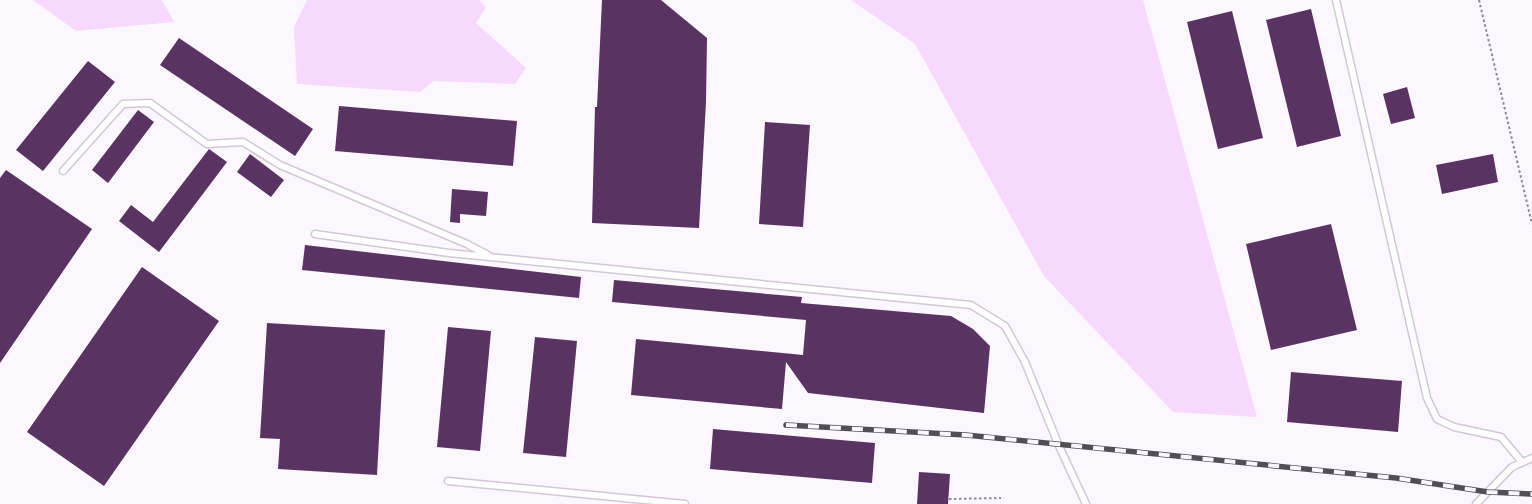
<svg xmlns="http://www.w3.org/2000/svg" width="1532" height="504" viewBox="0 0 1532 504" font-family="'Roboto Condensed',sans-serif">
  <style>
    .green { fill: #f6d9fd }
    .building { fill: #593362 }
    .lines { fill: none; stroke-linecap: round; stroke-linejoin: round }
    .service-casing { stroke: #d2c8d5; stroke-width: 9 }
    .path { stroke: #8f8a90; stroke-width: 2; stroke-dasharray: 2.5 2.5; stroke-linecap: butt }
    .service { stroke: #fff; stroke-width: 6 }
    .rail-casing { stroke: #524e53; stroke-width: 5.5 }
    .rail { stroke: #fcf6fe; stroke-width: 4; stroke-dasharray: 11; stroke-linecap: butt }
  </style>
  <rect width="100%" height="100%" fill="#fcf6fe"/>
  <path class="green" d="M33,0H162L174,22L76,31Z
    M307,0H479L486,7L476,23L526,68L515,84L434,81L420,92L297,84L294,27Z
    M851,0H1143L1257,417L1173,412L1044,276L915,44Z"/>
  <path class="building" d="M602,0H661L707,38L706,102L699,228L592,223L595,107H597Z
    M1311,9L1341,136L1297,147L1266,20Z
    M1232,11L1263,138L1218,149L1187,22Z
    M179,38L313,129L295,156L160,65Z
    M88,61L115,82L43,171L16,150Z
    M1407,87L1415,118L1391,124L1383,94Z
    M339,106L517,121L513,166L335,151Z
    M138,110L154,122L108,183L92,170Z
    M765,122L810,125L803,227L759,224Z
    M209,149L227,162L159,252L119,221L131,205L153,222Z
    M250,154L284,180L271,197L237,172Z
    M1493,154L1498,182L1442,194L1436,165Z
    M6,170L92,229L0,363V178Z
    M452,189L488,192L486,216L460,214V223L450,222Z
    M1331,224L1357,330L1271,350L1246,244Z
    M305,245L581,277L579,298L302,270Z
    M142,267L219,321L104,486L27,432Z
    M614,280L802,297L801,303L951,316L973,329L990,346L984,413L808,393L786,362L782,409L631,395L636,339L803,355L806,320L612,302Z
    M267,323L385,330L377,475L278,469L280,439L260,438Z
    M448,327L491,331L480,451L437,447Z
    M535,337L577,341L566,457L523,453Z
    M1291,372L1402,381L1398,432L1287,422Z
    M713,429L875,443L872,483L710,469Z
    M919,472L950,474L948,504H917Z"/>
  <g class="lines">
    <defs>
      <path id="service" d="M1336,0L1427,398L1437,419L1454,427L1501,437L1522,462
        M63,171L123,104L150,103L207,144L243,142L280,165L467,244L488,255
        M315,234L449,253L971,305L1005,326L1025,362L1059,446L1086,504
        M448,481L685,504
        M1476,504L1512,467L1532,458"/>
    </defs>
    <use href="#service" class="service-casing"/>
    <path class="path" d="M1479,0L1532,224
      M949,499L1001,498"/>
    <use href="#service" class="service"/>
    <defs>
      <path id="rail" d="M786,425L966,435L1396,478L1488,492L1532,494"/>
    </defs>
    <use href="#rail" class="rail-casing"/>
    <use href="#rail" class="rail"/>
  </g>
</svg>
